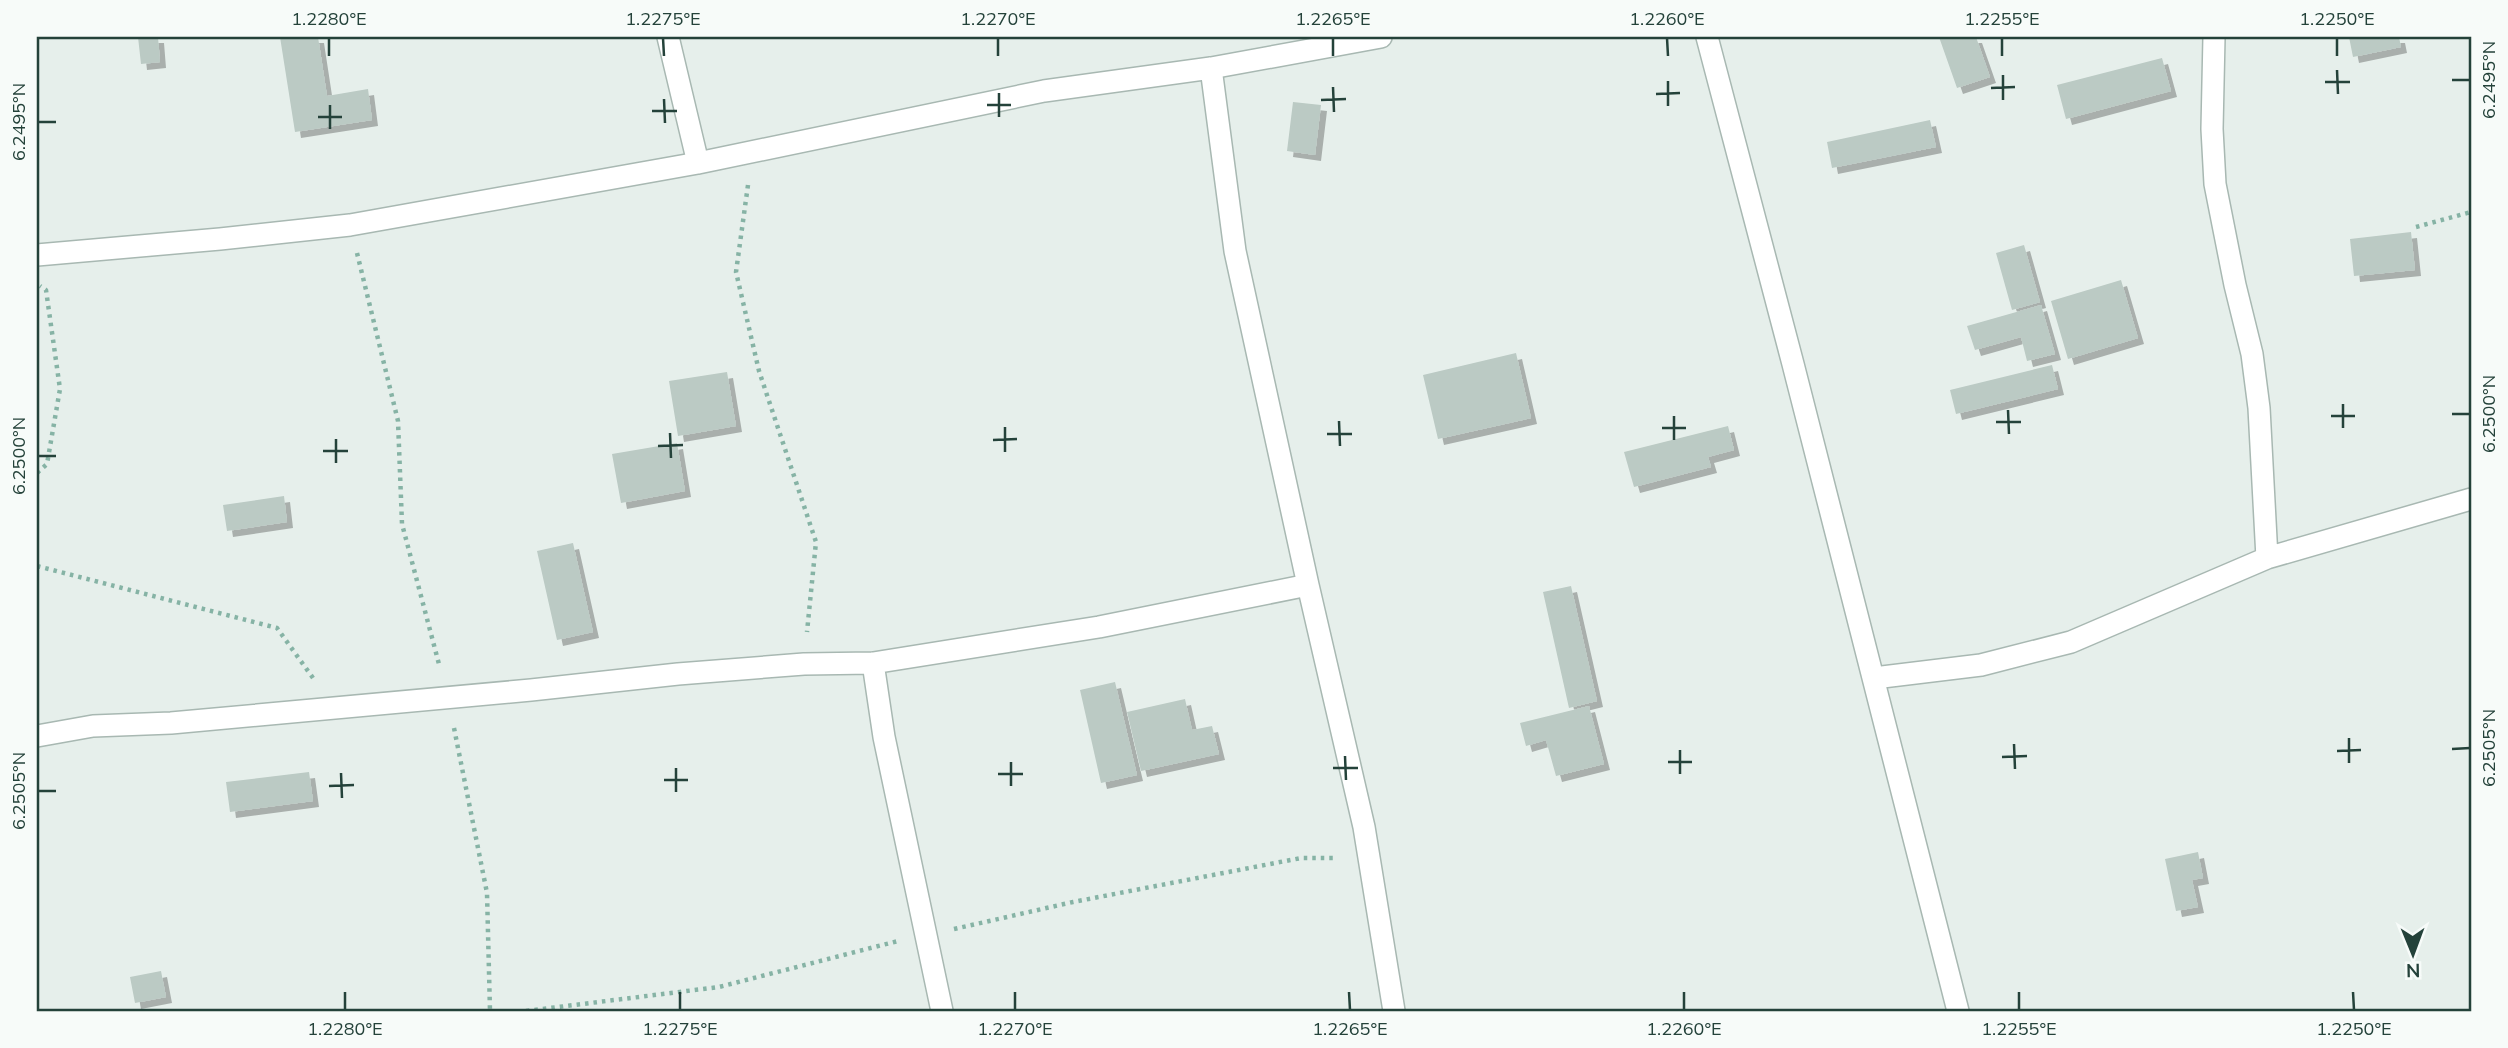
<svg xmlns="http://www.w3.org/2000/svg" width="2508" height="1048" viewBox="0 0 2508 1048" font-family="Mulish,sans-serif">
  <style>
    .building { fill: #bbcac4; filter: url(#shadow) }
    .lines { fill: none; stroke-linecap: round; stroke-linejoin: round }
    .minor-casing { stroke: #a8b8b2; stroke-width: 24 }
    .path { stroke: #86b3a5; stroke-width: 4.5; stroke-dasharray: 3.5 5; stroke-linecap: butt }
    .minor { stroke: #fff; stroke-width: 21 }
    .ticks { fill: none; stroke: #24423a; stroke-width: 2.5 }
    .neatline { fill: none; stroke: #24423a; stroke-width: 2.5 }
    .ticks-label { font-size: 18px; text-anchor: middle; fill: #24423a }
  </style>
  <defs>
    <filter id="shadow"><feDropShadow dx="6" dy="6" stdDeviation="0" flood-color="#0004"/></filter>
  </defs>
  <rect width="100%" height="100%" fill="#e6efeb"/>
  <path class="building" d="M138,37H158L160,62L141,64Z
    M280,37H318L327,96L368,89L372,120L295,132Z
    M1939,37H1976L1990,77L1957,88Z
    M2349,37H2399L2401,47L2353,57Z
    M2162,58L2171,91L2066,119L2057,85Z
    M1293,102L1321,105L1315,155L1287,151Z
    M1930,120L1936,147L1832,168L1827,142Z
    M2411,232L2415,270L2354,276L2350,239Z
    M2024,245L2040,302L2012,310L1996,253Z
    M2121,280L2138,338L2068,359L2051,301Z
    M2041,305L2055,354L2027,361L2021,337L1975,350L1967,326Z
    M1516,353L1531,418L1438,439L1423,375Z
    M2052,365L2058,389L1956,414L1950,390Z
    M727,372L736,426L678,436L669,381Z
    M1728,426L1734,450L1708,457L1711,467L1634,487L1624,452Z
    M677,443L685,491L621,503L612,454Z
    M284,496L287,522L227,531L223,505Z
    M573,543L593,632L557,640L537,551Z
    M1571,586L1597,701L1569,708L1543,592Z
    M1115,682L1137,775L1101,783L1080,690Z
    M1185,699L1192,730L1212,726L1219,754L1141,771L1127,712Z
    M1589,706L1604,764L1556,776L1546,740L1526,746L1520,723Z
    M309,772L313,801L230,812L226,782Z
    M2198,852L2203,878L2192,880L2198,907L2176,911L2165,859Z
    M161,971L166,997L135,1003L130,977Z"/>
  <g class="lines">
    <defs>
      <path id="minor" d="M668,37L698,163
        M1707,37L1793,364L1958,1011
        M2214,37L2212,129L2215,184L2235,285L2252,354L2259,408L2267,558
        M1211,68L1235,251L1308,585L1364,827L1394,1011
        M37,255L220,239L350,225L698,163L1044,91L1211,68L1381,37
        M873,663L884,737L942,1011
        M1874,678L1981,665L2071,642L2267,558L2471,499
        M37,736L93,726L171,723L531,690L678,674L804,664L873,663L1099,627L1308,585"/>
    </defs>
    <use href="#minor" class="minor-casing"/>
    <path class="path" d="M748,185L736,272L759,371L816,542L807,632
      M2416,227L2471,212
      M357,253L398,421L402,524L440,668
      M37,473L47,464L60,389L46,290L40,286
      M37,566L277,628L313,678
      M454,728L487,893L490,1011
      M954,929L1073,902L1301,858H1337
      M526,1011L719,987L898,941"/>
    <use href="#minor" class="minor"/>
  </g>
  <path class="ticks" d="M329,38V56M663,38L664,56M998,38V56M1333,38V56M1667,38L1668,56M2002,38V56M2337,38V56M2337,70L2338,94M2003,75V100M2452,80H2470M1668,81V106M2325,82H2350M1333,87L1334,112M1991,88L2015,87M999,93V117M1656,94L1680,93M664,99L665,123M1321,100L1346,99M330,105V129M987,105H1011M652,111H677M318,117H342M38,122H56M2343,404V428M2008,410L2009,434M2452,414H2470M1674,416V440M2331,416H2355M1339,421L1340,446M1996,422H2021M1005,427V452M1662,428H1686M670,433L671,458M1327,434H1352M336,439V463M993,440L1017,439M658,446L683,445M323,451H348M38,456H56M2349,738V763M2014,744L2015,769M2452,749L2470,748M1680,750V774M2337,751L2361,750M1345,756L1346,780M2002,757L2027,756M1011,762V786M1668,762H1692M676,768V792M1333,768H1358M341,773L342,798M998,774H1023M664,780H688M329,786L354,785M38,791H56M345,992V1010M680,992V1010M1015,992V1010M1349,992L1350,1010M1684,992V1010M2019,992V1010M2353,992L2354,1010"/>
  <rect width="2508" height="1048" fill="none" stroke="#f7fbf9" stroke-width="77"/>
  <g transform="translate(2413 954) rotate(179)" stroke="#f7fbf9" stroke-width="5" paint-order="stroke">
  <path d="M0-5L12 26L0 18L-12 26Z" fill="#24423a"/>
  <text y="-10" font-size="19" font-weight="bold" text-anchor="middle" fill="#24423a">N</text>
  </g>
  <rect x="38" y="38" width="2432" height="972" class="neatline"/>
  <g class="ticks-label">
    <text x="329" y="25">1.2280°E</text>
    <text x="663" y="25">1.2275°E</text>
    <text x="998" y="25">1.2270°E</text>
    <text x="1333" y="25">1.2265°E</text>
    <text x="1667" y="25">1.2260°E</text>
    <text x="2002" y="25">1.2255°E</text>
    <text x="2337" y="25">1.2250°E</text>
    <text transform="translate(2489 80) rotate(-90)" y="6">6.2495°N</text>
    <text transform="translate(19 122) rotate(-90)" y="6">6.2495°N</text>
    <text transform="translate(2489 414) rotate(-90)" y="6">6.2500°N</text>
    <text transform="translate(19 456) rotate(-90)" y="6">6.2500°N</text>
    <text transform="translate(2489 748) rotate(-90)" y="6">6.2505°N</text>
    <text transform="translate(19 791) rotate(-90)" y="6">6.2505°N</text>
    <text x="345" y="1035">1.2280°E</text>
    <text x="680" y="1035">1.2275°E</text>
    <text x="1015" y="1035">1.2270°E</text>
    <text x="1350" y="1035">1.2265°E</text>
    <text x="1684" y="1035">1.2260°E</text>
    <text x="2019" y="1035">1.2255°E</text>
    <text x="2354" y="1035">1.2250°E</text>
  </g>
</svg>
